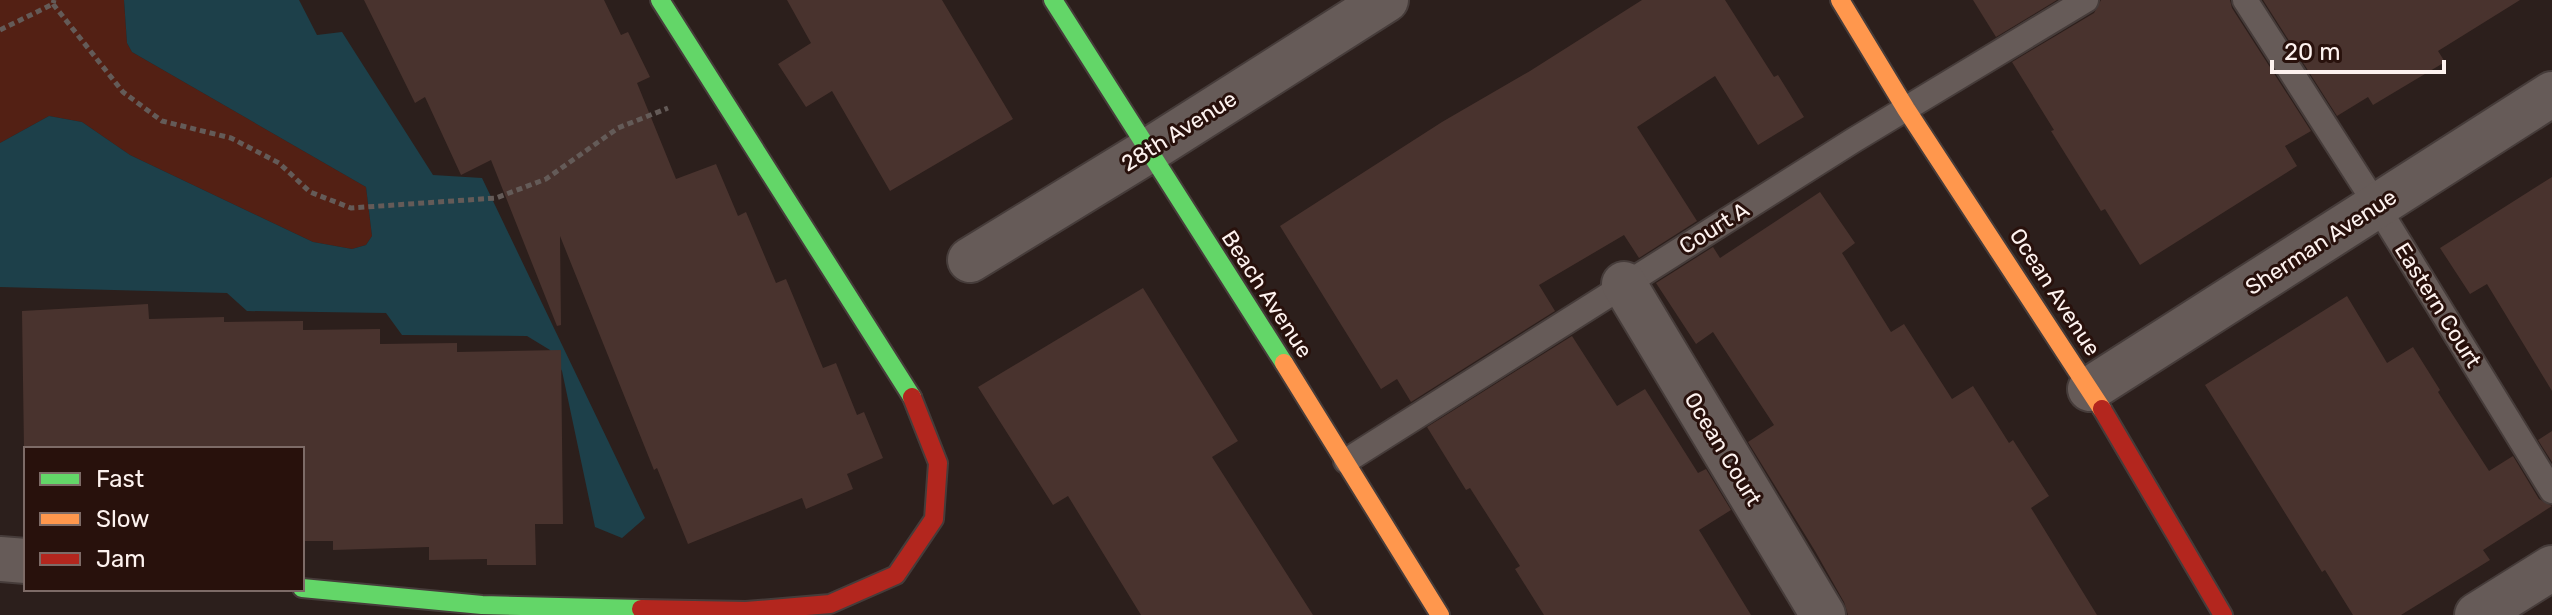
<svg xmlns="http://www.w3.org/2000/svg" width="2552" height="615" viewBox="0 0 2552 615" font-family="Rubik,sans-serif">
  <style>
    .green { fill: #532014 }
    .water { fill: #1d404a }
    .building { fill: #49332e }
    .lines { fill: none; stroke-linecap: round; stroke-linejoin: round }
    .lane-casing { stroke: #463c3a; stroke-width: 28 }
    .street-casing { stroke: #463c3a; stroke-width: 48 }
    .fast-casing { stroke: #463c3a; stroke-width: 22 }
    .slow-casing { stroke: #463c3a; stroke-width: 22 }
    .jam-casing { stroke: #463c3a; stroke-width: 22 }
    .path { stroke: #645b58; stroke-width: 5; stroke-dasharray: 6 4; stroke-linecap: butt }
    .lane { stroke: #665b58; stroke-width: 24 }
    .street { stroke: #665b58; stroke-width: 44 }
    .fast { stroke: #63d668; stroke-width: 18 }
    .slow { stroke: #ff974d; stroke-width: 18 }
    .jam { stroke: #b3261e; stroke-width: 18 }
    .labels { text-anchor: middle; dominant-baseline: central; stroke-width: 6; stroke-linejoin: round; paint-order: stroke }
    .street-label { font-size: 22px; fill: #fdf2ef; stroke: #28110c }
  </style>
  <rect width="100%" height="100%" fill="#2c1f1c"/>
  <path class="green" d="M0,0H124L127,43L132,52L366,187L372,236L366,245L352,249L313,242L130,155L82,122L49,116L0,143Z"/>
  <path class="water" d="M124,0H299L317,35L342,32L433,175L482,178L645,518L622,538L595,527L562,371L550,350L527,336L402,335L386,313L247,311L227,293L0,287V143L49,116L82,122L130,155L313,242L352,249L366,245L372,236L366,187L132,52L127,43Z"/>
  <path class="building" d="M364,0H604L621,35L628,32L650,77L637,83L676,179L716,164L738,216L746,212L776,283L786,279L823,368L836,363L857,415L864,412L883,458L847,474L853,489L806,509L802,498L688,544L657,468L654,470L560,236L561,325L557,326L491,160L461,175L425,97L415,103Z
    M787,0H942L1013,119L890,191L832,91L806,107L778,64L811,43Z
    M1642,0H1725L1774,77L1778,75L1804,117L1758,145L1715,76L1637,127L1697,221L1639,258L1624,235L1539,285L1555,311L1411,402L1397,379L1381,389L1280,226L1442,122L1530,71Z
    M1973,0H2057L1996,37Z
    M2101,0H2230L2232,8L2311,131L2285,146L2297,166L2140,265L2105,209L2101,211L2051,131L2054,130L2012,62L2094,13Z
    M2263,0H2520L2438,51L2445,62L2373,105L2368,97L2337,116Z
    M2552,177V391L2487,284L2470,294L2440,248Z
    M1820,192L1855,243L1842,253L1891,332L1904,324L1952,399L1973,386L2009,443L2013,440L2049,496L2031,508L2097,615H1848L1844,602L1815,551L1748,442L1774,425L1713,332L1696,344L1656,283L1713,247L1720,258Z
    M1143,288L1238,441L1212,457L1313,615H1141L1068,496L1053,505L978,387Z
    M2347,296L2387,363L2413,347L2440,390L2438,392L2489,471L2513,456L2539,499L2552,506L2483,550L2490,560L2401,615H2353L2325,570L2322,572L2205,385Z
    M148,304L149,319L224,317V322L303,321V330L380,329V344L457,343V352L561,350L563,524H535L536,565H487V559L429,560V547L333,550V541H302V449H24L22,311Z
    M1572,336L1617,406L1645,389L1698,473L1706,469L1731,510L1699,530L1751,615H1544L1515,569L1520,566L1470,488L1466,490L1427,427Z
    M2552,431V462L2538,440Z"/>
  <g class="lines">
    <defs>
      <path id="lane" d="M2245,0L2377,206L2552,491
        M1346,461L1854,140L2086,0"/>
      <path id="street" d="M970,260L1148,151L1386,0
        M1624,284L1823,615
        M2090,389L2552,94
        M0,559L26,561
        M2477,615L2552,568"/>
      <path id="fast" d="M660,0L912,397
        M1053,0L1284,363
        M302,588L482,605L641,609"/>
      <path id="slow" d="M1840,0L1906,109L2102,409
        M1284,363L1440,615"/>
      <path id="jam" d="M2102,409L2223,615
        M641,609L746,611L830,604L896,575L934,519L938,463L912,397"/>
    </defs>
    <use href="#lane" class="lane-casing"/>
    <use href="#street" class="street-casing"/>
    <use href="#fast" class="fast-casing"/>
    <use href="#slow" class="slow-casing"/>
    <use href="#jam" class="jam-casing"/>
    <path class="path" d="M53,4L123,92L162,121L231,138L279,163L310,192L351,208L496,198L546,179L618,128L668,108
      M0,30L53,4L54,0"/>
    <use href="#lane" class="lane"/>
    <use href="#street" class="street"/>
    <use href="#fast" class="fast"/>
    <use href="#slow" class="slow"/>
    <use href="#jam" class="jam"/>
  </g>
  <g class="labels">
    <g class="street-label">
      <text transform="translate(1179 131) rotate(-32)">28th Avenue</text>
      <text transform="translate(1714 228) rotate(-32)">Court A</text>
      <text transform="translate(2321 242) rotate(-33)">Sherman Avenue</text>
      <text transform="translate(2055 292) rotate(57)">Ocean Avenue</text>
      <text transform="translate(1267 294) rotate(57)">Beach Avenue</text>
      <text transform="translate(2438 305) rotate(58)">Eastern Court</text>
      <text transform="translate(1723 449) rotate(59)">Ocean Court</text>
    </g>
  </g>
  <rect x="24" y="447" width="280" height="144" fill="#28110c" stroke="#7d6b67" stroke-width="2"/>
  <rect x="40" y="473" width="40" height="12" fill="#63d668" stroke="#7d6b67" stroke-width="2"/>
  <text x="96" y="487" font-size="24" fill="#fdf2ef">Fast</text>
  <rect x="40" y="513" width="40" height="12" fill="#ff974d" stroke="#7d6b67" stroke-width="2"/>
  <text x="96" y="527" font-size="24" fill="#fdf2ef">Slow</text>
  <rect x="40" y="553" width="40" height="12" fill="#b3261e" stroke="#7d6b67" stroke-width="2"/>
  <text x="96" y="567" font-size="24" fill="#fdf2ef">Jam</text>
  <path d="M2272 60v12h172v-12" fill="none" stroke="#fdf2ef" stroke-width="4"/>
  <text x="2284" y="60" font-size="24" fill="#fdf2ef" stroke="#28110c" stroke-width="6" paint-order="stroke">20 m</text>
</svg>
